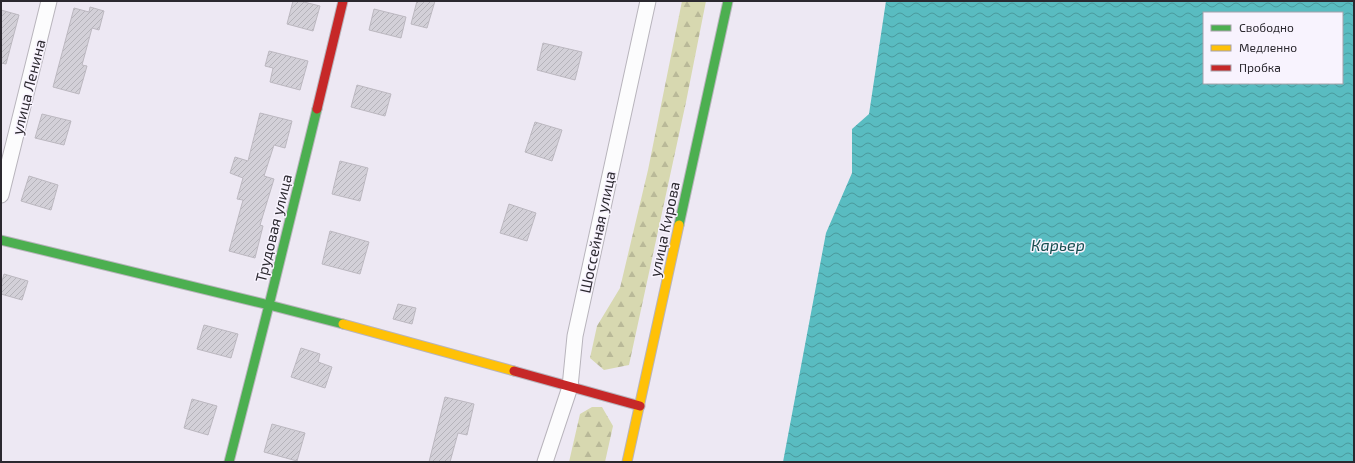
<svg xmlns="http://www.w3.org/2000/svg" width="1355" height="463" viewBox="0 0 1355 463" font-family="'Exo 2',sans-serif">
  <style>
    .forest { fill: url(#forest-firs) }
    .water { fill: url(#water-waves); fill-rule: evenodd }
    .building { fill: url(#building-hatch); stroke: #bcb8c0 }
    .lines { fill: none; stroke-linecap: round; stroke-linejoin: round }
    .street-casing { stroke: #b8b4bc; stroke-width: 17 }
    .fast-casing { stroke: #b8b4bc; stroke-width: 11 }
    .slow-casing { stroke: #b8b4bc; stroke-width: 11 }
    .jam-casing { stroke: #b8b4bc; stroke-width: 11 }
    .street { stroke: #fcfcfd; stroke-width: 15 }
    .fast { stroke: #4caf50; stroke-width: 9 }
    .slow { stroke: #ffc107; stroke-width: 9 }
    .jam { stroke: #c62828; stroke-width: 9 }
    .labels { text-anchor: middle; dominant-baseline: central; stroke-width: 3; stroke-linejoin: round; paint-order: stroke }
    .street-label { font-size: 15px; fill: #2b282f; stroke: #f8f3fe }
    .water-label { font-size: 16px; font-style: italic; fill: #174e4f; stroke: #f8f3fe }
  </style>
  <defs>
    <pattern id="forest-firs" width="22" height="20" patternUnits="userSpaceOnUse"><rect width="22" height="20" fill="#d7d8b0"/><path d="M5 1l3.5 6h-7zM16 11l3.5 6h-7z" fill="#b9b998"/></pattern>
    <pattern id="water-waves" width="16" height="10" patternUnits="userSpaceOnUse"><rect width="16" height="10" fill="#59bcc1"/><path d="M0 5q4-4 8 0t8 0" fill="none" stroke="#4a999d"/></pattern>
    <pattern id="building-hatch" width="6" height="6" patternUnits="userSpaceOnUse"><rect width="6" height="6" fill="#d3d0d8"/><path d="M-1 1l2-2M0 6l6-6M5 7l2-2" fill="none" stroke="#b5b3ba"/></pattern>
  </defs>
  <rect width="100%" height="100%" fill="#ede8f3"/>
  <path class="forest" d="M682,1H706L686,102L629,365L604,370L590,358L597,326L620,288L648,170Z
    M592,407H602L613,426L605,462H569L580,414Z"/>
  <path class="water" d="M886,1H1354V462H783L826,233L852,173V129L869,114ZM1204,13H1342V83H1204Z"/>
  <path class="building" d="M293,1H300L320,6L313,31L287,24Z
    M417,1H435L427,28L411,24Z
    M90,7L104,11L99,30L92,28L82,65L87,66L79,94L53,87L74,8L89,12Z
    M374,9L406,17L401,38L369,30Z
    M1,10L19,15L6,64L1,63Z
    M543,43L582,52L575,80L537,70Z
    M269,51L308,61L300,90L270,82L273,68L265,66Z
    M357,85L391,94L385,116L351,107Z
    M260,113L292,121L285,148L274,145L264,176L274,179L260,225L263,226L255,258L229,251L243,200L237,199L243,178L230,173L235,157L248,161Z
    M42,114L71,121L64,145L35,138Z
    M535,122L562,130L552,161L525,152Z
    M340,161L368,168L360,201L332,194Z
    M29,176L58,185L51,210L21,201Z
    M509,204L536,213L527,241L500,233Z
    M330,231L369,242L360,274L322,264Z
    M4,274L28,281L22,300L1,294V285Z
    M398,304L416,308L412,324L393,319Z
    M204,325L238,334L231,358L197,349Z
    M301,348L320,354L318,362L332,367L325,388L291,377Z
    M445,397L474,404L467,435L458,433L450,462H429Z
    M192,399L217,406L208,435L184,428Z
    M272,424L305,433L297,461L264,452Z"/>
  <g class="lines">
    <defs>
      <path id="street" d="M1,195L49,1
        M545,462L570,387L575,336L648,1"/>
      <path id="fast" d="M679,225L728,1
        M1,240L269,305L343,324
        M229,462L269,305L317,109"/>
      <path id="slow" d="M343,324L514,371
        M627,462L679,225"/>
      <path id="jam" d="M317,109L343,1
        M514,371L640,406"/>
    </defs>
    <use href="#street" class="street-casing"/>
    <use href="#fast" class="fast-casing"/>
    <use href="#slow" class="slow-casing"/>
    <use href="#jam" class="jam-casing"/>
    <use href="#street" class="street"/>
    <use href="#fast" class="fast"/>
    <use href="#slow" class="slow"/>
    <use href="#jam" class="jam"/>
  </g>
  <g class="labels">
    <g class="street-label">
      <text transform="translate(28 87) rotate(-76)">улица Ленина</text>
      <text transform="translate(273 228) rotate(-76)">Трудовая улица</text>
      <text transform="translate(664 229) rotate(-78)">улица Кирова</text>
      <text transform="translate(597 232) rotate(-78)">Шоссейная улица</text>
    </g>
    <g class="water-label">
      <text x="1058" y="244">Карьер</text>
    </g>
  </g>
  <rect width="1355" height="463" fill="none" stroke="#2b282f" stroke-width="4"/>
  <rect x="1203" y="12" width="140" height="72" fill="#f8f3fe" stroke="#a6a2ab"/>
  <rect x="1211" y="25" width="20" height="6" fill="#4caf50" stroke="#a6a2ab"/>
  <text x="1239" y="32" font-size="12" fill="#2b282f">Свободно</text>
  <rect x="1211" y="45" width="20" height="6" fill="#ffc107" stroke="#a6a2ab"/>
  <text x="1239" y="52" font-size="12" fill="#2b282f">Медленно</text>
  <rect x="1211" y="65" width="20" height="6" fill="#c62828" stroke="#a6a2ab"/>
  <text x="1239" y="72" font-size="12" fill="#2b282f">Пробка</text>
</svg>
